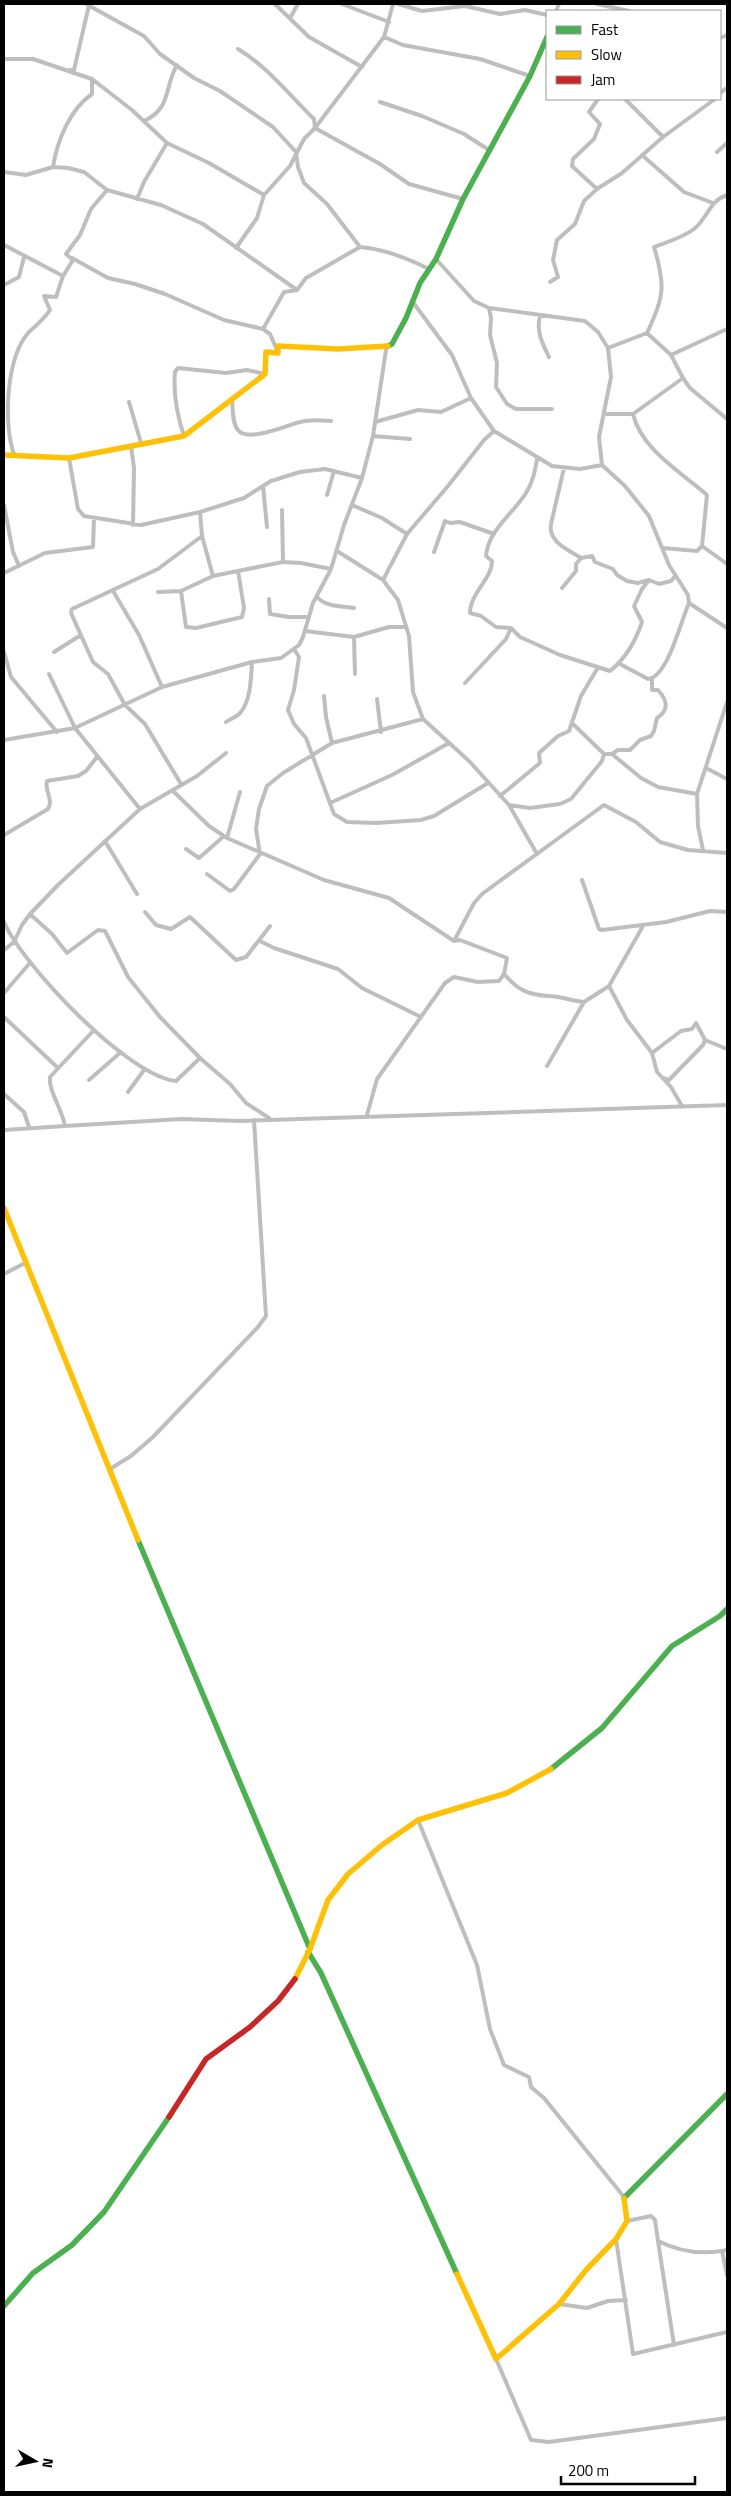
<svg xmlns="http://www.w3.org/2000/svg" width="731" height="2496" viewBox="0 0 731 2496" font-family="'Titillium Web',sans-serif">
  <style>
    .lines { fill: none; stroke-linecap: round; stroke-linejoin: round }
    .street { stroke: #bebebe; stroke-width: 4 }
    .fast { stroke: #4caf50; stroke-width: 5.5 }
    .slow { stroke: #ffc107; stroke-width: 5.5 }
    .jam { stroke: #c62828; stroke-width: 5.5 }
  </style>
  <rect width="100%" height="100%" fill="#fff"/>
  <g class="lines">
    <path class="street" d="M86,4L144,36L160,54L194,78L220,91L273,127L296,152L298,167L304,183L327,204L360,247C385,249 407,258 429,269
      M275,4L309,37L362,67
      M342,4L389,22
      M398,4L422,11L465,6L500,14L525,10L547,15
      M597,4L629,11
      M556,11L559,4
      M290,18L298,4
      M384,37L403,45L480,59L530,76
      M720,38L727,35
      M238,49C268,67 289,95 314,119L315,128L380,164L409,184L463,199
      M4,59H33L92,79L132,110L167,143L209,163L264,195
      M70,70H74L89,5
      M720,93L727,88
      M625,99L663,137
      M380,102L422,116L464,134L489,150
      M144,121C172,108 164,87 177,65
      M717,152L727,143
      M642,155L684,192L713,203
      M53,167C57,141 70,109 92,94V79
      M4,172L26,175L53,167L68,168L84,172L107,190L161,205L203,224L297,290
      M597,189L572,166L573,159L594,139L600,124L589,112L598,99
      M137,199L144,182L167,143
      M4,245L63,276
      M236,248L257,218L264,195L290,166L304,139L315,128L384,37L393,4
      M72,258L108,278L135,284L165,294L224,320L263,329
      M436,259L474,301L489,308L585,321L598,332L608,348L611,377L599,437L602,465L625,486L649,516L669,565L688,595L689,603L727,628
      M550,282L558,277L553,260L557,240L575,224L584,201L597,189L622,173L663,137L715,99
      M4,285L19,277L24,257
      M412,301L452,355L471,398L494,431L552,466L580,469L602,465
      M489,308L491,318L490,335L497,363L496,387L507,404L516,409H552
      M540,316C536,331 542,343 549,357
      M647,333L671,355L683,378L690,388L727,419
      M608,348L647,333C664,296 666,287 654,247C667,242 682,238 694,229C708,218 709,201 727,195
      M277,350L270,334L263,329L284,292L297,290L306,278L360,247
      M671,355L727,329
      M232,400C233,409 232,423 238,430C248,443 287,425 300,422C310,419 321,420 331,421
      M129,402L141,443
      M605,414H633L683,378
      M633,414C641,449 681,472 707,495L702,546
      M375,422L418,410L441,412L471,398
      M184,436C177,415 173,394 175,372L178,368L226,373L247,370L265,374
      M373,436L410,439
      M131,446L134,468L133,525
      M14,454C3,424 6,357 29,332C37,325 44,319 50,310L44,296L56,297L63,276L73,260L66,254L80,235L91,209L107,190
      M69,458L78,509L84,516L141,525L200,512
      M537,459C535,471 533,482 526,493C513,514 488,530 486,556L492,561C492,579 470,593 470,613L481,616L496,627L511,628L520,637L560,655L610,671C625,659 636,640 642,622L634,606L642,589L649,580
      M564,468L551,524C548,542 567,549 581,558L592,556L595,562L613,569L617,575L627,581L638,583L649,580L659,584L671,581L675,576
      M263,486L267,527
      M327,495L334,471
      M4,505L13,552L19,566
      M352,505L382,518L407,534
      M282,510L283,562
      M663,548L697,551L702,546L727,564
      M337,551L383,580L398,600L409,636L413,692L423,719L469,761L509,805L537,854
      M434,552L445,521L450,523L460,522L494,534
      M331,569L301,563L283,562L213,576L202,536L200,512L244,498L271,481L300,472L325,469L362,478
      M4,573L45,553L93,547L94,518
      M213,576L181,591L186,627L196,628L242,617L244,608L238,571
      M383,580L407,534L448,486L484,440L494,431
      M562,588L576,571V564L581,558
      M113,591L139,635L162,687
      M158,592L181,591
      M317,597C326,607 341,606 354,608
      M269,599L270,614L289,617H308
      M305,631L354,637L389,627H406
      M354,637L355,674
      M294,649L299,657L294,690L288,710L294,724L306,738L334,814L347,822L376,823L421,820L434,816L488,783
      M4,652L11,677L57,732
      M54,652L81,635
      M620,664L648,679C668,677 681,620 689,603
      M49,674L75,728L140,809
      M465,683L506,639L511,628
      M324,696L326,717L332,743
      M377,699L381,732
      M226,722C230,719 237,717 240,713C251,701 251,677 252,662
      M573,724L604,754H612L641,778L658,787L697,794
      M4,740L75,728L162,687L252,662L281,658L299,645L303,637L313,603L331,569L344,525L362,478L373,436L386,350
      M612,754L618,750H630L640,740L651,736L654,731L657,718C669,710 668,701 658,690H652V679
      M706,768L727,779
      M181,784L145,724L125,705L108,674L93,662L71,613L72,609L158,569L202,536
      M173,791L209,826L227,838L324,880L389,898L454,941L460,940L507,958L504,974L499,981L478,982L454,977L445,983L377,1079L367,1115
      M500,796L540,763L539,753L558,736L569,731L581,696L597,669
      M330,803L392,775L449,743
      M509,805L530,808L560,804L571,799L602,761L604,754
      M4,835L48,809C54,799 44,791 47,781L78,776L86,771L97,757
      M227,838L240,792
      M105,841L137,894
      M186,849L199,858L224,836
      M703,850L698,826L697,794L727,702
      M207,874L230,891L234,889L260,854L256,829L259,809L267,786L283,773L332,743L423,719
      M582,880L599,929L602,930L666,922L710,911L727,912
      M145,912L156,925L171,929L190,917L236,960L246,957L270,926
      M30,914L52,934L67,953L98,930L105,931L128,977L160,1017L200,1058L230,1084L246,1103L269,1118
      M4,922C23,966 129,1077 176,1081L200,1058
      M260,941L274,948L338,969L362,988L421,1017
      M454,941L474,903L482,894L604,805L636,822L660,842L688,850L727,853
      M4,950L14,942L22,925L30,914L59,884L140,809L197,776L226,753
      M504,974C518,990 528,995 549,996C560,996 572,1001 584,1002
      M609,986L627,1020L652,1053L657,1072L671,1087L682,1106
      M4,993L29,964
      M4,1017L58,1068
      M94,1030L50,1077C48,1090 62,1109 65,1126L181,1119L240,1121L727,1105
      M652,1053L681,1031L692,1029L696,1023L705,1040L727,1049
      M547,1066L584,1002L609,986L643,926
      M663,1078L669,1080L703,1045L705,1040
      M89,1080L121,1052
      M128,1092L144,1070
      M4,1094L24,1112L29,1127
      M4,1130L65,1126
      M4,1274L25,1263
      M110,1469L131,1456L153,1437L258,1327L266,1316L254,1120
      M418,1820L477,1965L490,2029L504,2065L529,2077L531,2087L544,2098L624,2197
      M627,2221L651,2216L655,2220L658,2241
      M616,2239L633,2354L727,2332
      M722,2251L727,2275
      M559,2304L587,2308L608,2301L626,2300
      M674,2345L658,2241C680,2252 703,2255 727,2250
      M496,2359L531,2440L549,2442L727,2418"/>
    <path class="fast" d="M388,346L392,344L406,318L420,283L436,259L463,199L530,76L547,37
      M138,1540L310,1949
      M551,1769L602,1728L672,1646L720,1616L727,1609
      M308,1952L321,1973L457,2274
      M624,2198L727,2094
      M4,2306L33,2273L72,2245L104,2212L169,2117"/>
    <path class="slow" d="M4,455L69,458L184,436L265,374L266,352L278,353V346L338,349L388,346
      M4,1208L138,1540
      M295,1979L310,1949L328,1900L348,1874L382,1845L418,1820L507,1793L551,1769
      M457,2274L496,2359L559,2304L586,2270L616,2239L627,2221L624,2198"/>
    <path class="jam" d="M169,2117L206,2059L250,2027L278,2001L295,1979"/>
  </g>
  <rect width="731" height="2496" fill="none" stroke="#000000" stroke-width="10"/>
  <rect x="546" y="10" width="175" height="90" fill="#ffffff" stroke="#999999"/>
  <rect x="556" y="26" width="25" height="8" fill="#4caf50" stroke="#999999"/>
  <text x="591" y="35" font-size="15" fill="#000000">Fast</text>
  <rect x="556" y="51" width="25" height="8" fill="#ffc107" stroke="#999999"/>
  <text x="591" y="60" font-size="15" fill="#000000">Slow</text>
  <rect x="556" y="76" width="25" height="8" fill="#c62828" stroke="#999999"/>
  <text x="591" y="85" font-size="15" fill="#000000">Jam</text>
  <g transform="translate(35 2461) rotate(99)" stroke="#ffffff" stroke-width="4" paint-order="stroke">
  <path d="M0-4L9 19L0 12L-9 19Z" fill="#000000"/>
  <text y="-8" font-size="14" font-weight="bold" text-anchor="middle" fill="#000000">N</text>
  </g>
  <path d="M561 2476v8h134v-8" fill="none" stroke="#000000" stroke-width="2.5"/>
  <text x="568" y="2476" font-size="15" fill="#000000" stroke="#ffffff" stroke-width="4" paint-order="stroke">200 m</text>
</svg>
